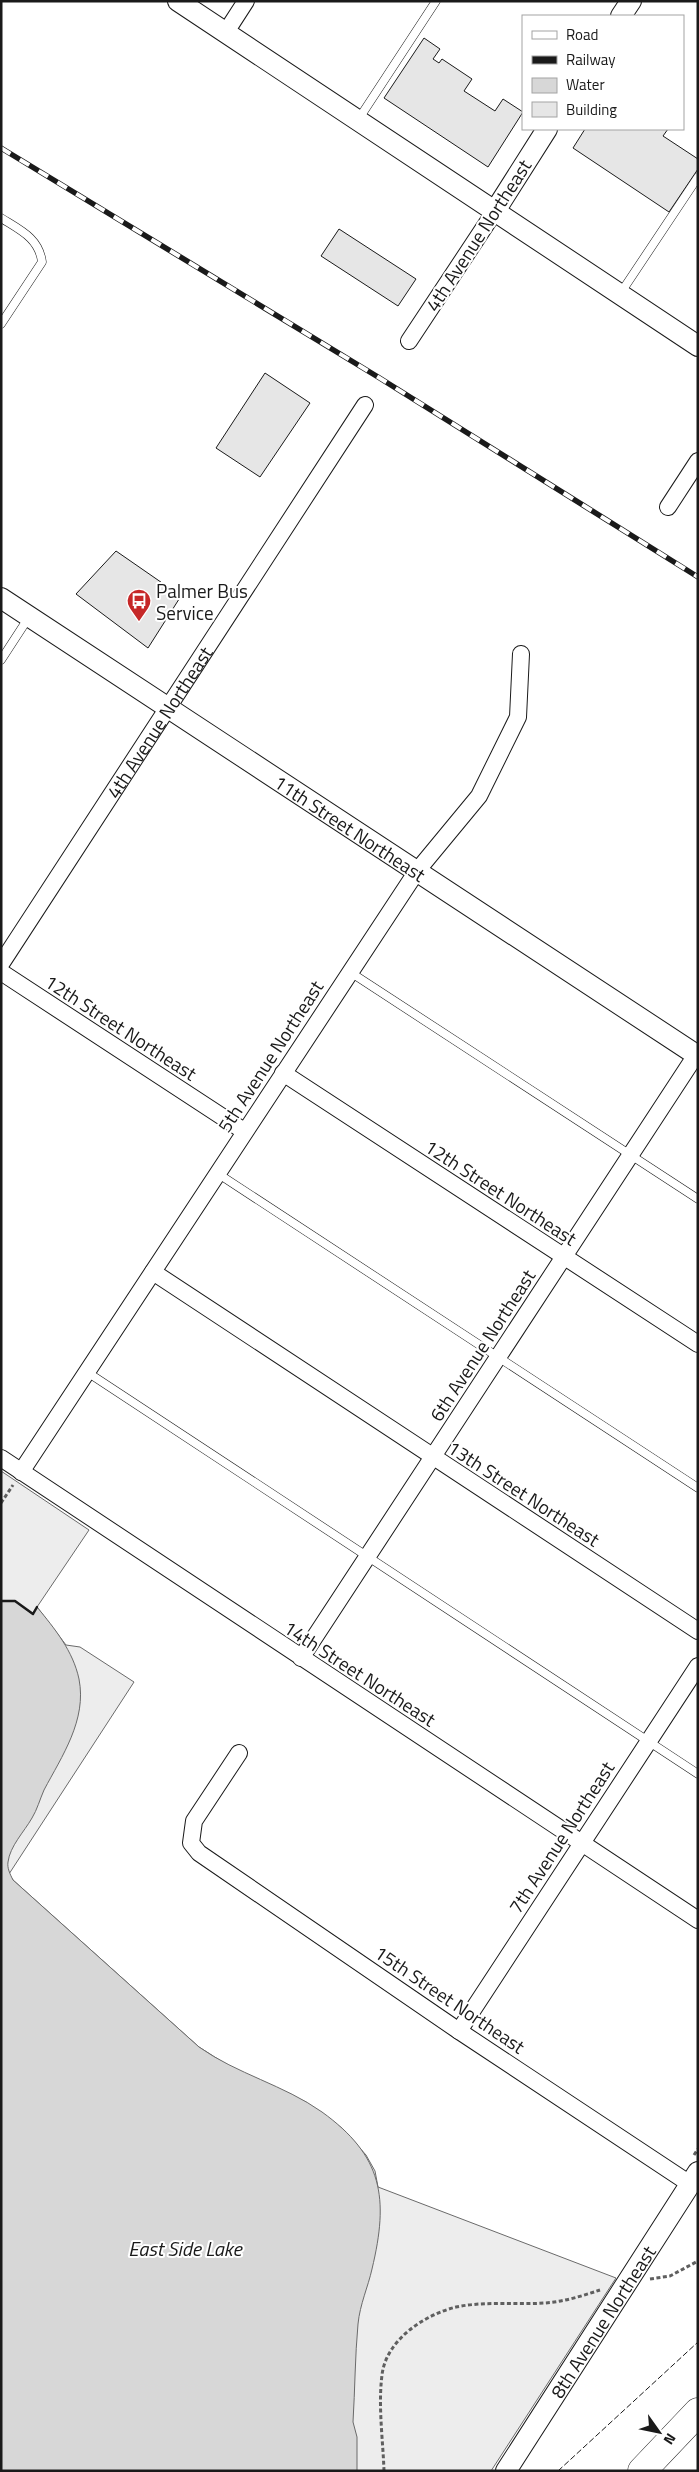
<svg xmlns="http://www.w3.org/2000/svg" width="699" height="2472" viewBox="0 0 699 2472" font-family="'Titillium Web',sans-serif">
  <style>
    .built { fill: #ededed; stroke: #6a6a6a }
    .water { fill: #d7d7d7; stroke: #6a6a6a }
    .building { fill: #e6e6e6; stroke: #1a1a1a }
    .lines { fill: none; stroke-linecap: round; stroke-linejoin: round }
    .service-casing { stroke: #1a1a1a; stroke-width: 9 }
    .minor-casing { stroke: #1a1a1a; stroke-width: 18 }
    .tertiary-casing { stroke: #1a1a1a; stroke-width: 22 }
    .motorway-casing { stroke: #1a1a1a; stroke-width: 29 }
    .path { stroke: #5f5f5f; stroke-width: 3; stroke-dasharray: 4 2.5; stroke-linecap: butt }
    .service { stroke: #fff; stroke-width: 8 }
    .minor { stroke: #fff; stroke-width: 16 }
    .tertiary { stroke: #fff; stroke-width: 20 }
    .motorway { stroke: #fff; stroke-width: 28 }
    .rail-casing { stroke: #1a1a1a; stroke-width: 5.5 }
    .rail { stroke: #fff; stroke-width: 4; stroke-dasharray: 11; stroke-linecap: butt }
    .fence { stroke: #1a1a1a; stroke-width: 1; stroke-dasharray: 6 2.5; stroke-linecap: butt }
    .wall { stroke: #1a1a1a; stroke-width: 2.5 }
    .labels { text-anchor: middle; dominant-baseline: central; stroke-width: 4; stroke-linejoin: round; paint-order: stroke }
    .street-label { font-size: 19px; fill: #1a1a1a; stroke: #fff }
    .poi-label { font-size: 19px; fill: #1a1a1a; stroke: #fff; text-anchor: start }
    .water-label { font-size: 20px; font-style: italic; fill: #1a1a1a; stroke: #fff }
  </style>
  <rect width="100%" height="100%" fill="#fff"/>
  <path class="built" d="M1,1471L89,1530L37,1607L66,1645L80,1647L134,1682L9,1874L13,1880L199,2047L232,2068L306,2102L343,2129L366,2155L375,2171L378,2187L616,2278L491,2471H1Z"/>
  <path class="water" d="M1,1601H15L32,1614L37,1607C55,1629 73,1651 79,1679C87,1720 62,1756 44,1790C40,1799 37,1810 32,1818C24,1832 10,1846 8,1862C7,1868 10,1874 13,1880L199,2047C237,2074 284,2085 322,2112C383,2156 389,2198 372,2269C368,2287 360,2304 358,2324C355,2356 355,2390 353,2422L357,2437V2471H1Z"/>
  <path class="building" d="M424,38L440,49L433,59L439,63L442,59L472,79L464,91L495,111L503,99L523,112L488,167L384,98Z
    M585,129H668L663,136L698,159V169L669,212L573,148Z
    M339,229L416,279L398,306L321,256Z
    M265,373L310,403L260,477L216,448Z
    M116,551L181,596L148,648L76,594Z"/>
  <g class="lines">
    <defs>
      <path id="service" d="M358,120L436,1
        M1,218C20,230 39,238 42,262L1,324
        M620,294L698,177
        M1,660L29,617
        M350,972L698,1199
        M217,1173L698,1488
        M87,1372L698,1774"/>
      <g id="minor">
        <path d="M226,32L246,1"/>
        <path d="M409,341L495,211"/>
        <path d="M668,507L698,461"/>
        <path id="s1" d="M1,964L365,405"/>
        <path d="M1,972L244,1131"/>
        <path d="M283,1073L698,1344"/>
        <path d="M153,1272L698,1631"/>
        <path d="M1,1458L698,1920"/>
        <path d="M21,1472L417,871L479,796L518,717L521,654"/>
        <path d="M301,1658L696,1055"/>
        <path d="M239,1753L194,1821L191,1843L199,1853L459,2031L690,2184"/>
        <path d="M459,2031L698,1666"/>
      </g>
      <g id="tertiary">
        <path d="M178,1L698,346"/>
        <path d="M621,16L631,1"/>
        <path d="M495,211L547,129"/>
        <path id="s2" d="M1,598L698,1056"/>
        <path id="s3" d="M506,2471L698,2172"/>
      </g>
      <path id="motorway" d="M642,2471L698,2412"/>
    </defs>
    <use href="#service" class="service-casing"/>
    <use href="#minor" class="minor-casing"/>
    <use href="#tertiary" class="tertiary-casing"/>
    <use href="#motorway" class="motorway-casing"/>
    <path class="path" d="M1,1503L13,1485
      M694,2155L698,2149
      M650,2279L670,2276L698,2261
      M384,2471C383,2440 378,2406 382,2375C386,2340 424,2315 456,2307C485,2301 515,2305 544,2303C563,2302 582,2296 600,2290"/>
    <use href="#service" class="service"/>
    <use href="#minor" class="minor"/>
    <use href="#tertiary" class="tertiary"/>
    <use href="#motorway" class="motorway"/>
    <defs>
      <path id="rail" d="M1,148L378,377L698,577"/>
    </defs>
    <use href="#rail" class="rail-casing"/>
    <use href="#rail" class="rail"/>
    <path class="fence" d="M558,2471L698,2342"/>
    <path class="wall" d="M1,1601H15L33,1614L37,1607"/>
  </g>
  <defs>
    <symbol id="bus-pin" viewBox="-11 -11 22 30"><path d="M0 17L-7.5 6A9.5 9.5 0 1 1 7.5 6Z" fill="#c62828" stroke="#fff"/><path d="M-5-6H5V4H4V6H2V4H-2V6H-4V4H-5ZM-3.5-4V0h7V-4ZM-3.5 1.2v1.5H-2V1.2ZM2 1.2v1.5H3.5V1.2Z" fill="#fff"/></symbol>
  </defs>
  <g fill-rule="evenodd">
    <use href="#bus-pin" x="125" y="587" width="28" height="38"/>
  </g>
  <g class="labels">
    <g class="street-label">
      <text transform="translate(478 235) rotate(-57)">4th Avenue Northeast</text>
      <text stroke="none"><textPath href="#s1" startOffset="289">4th Avenue Northeast</textPath></text>
      <text stroke="none"><textPath href="#s2" startOffset="418">11th Street Northeast</textPath></text>
      <text transform="translate(121 1027) rotate(33)">12th Street Northeast</text>
      <text transform="translate(270 1056) rotate(-57)">5th Avenue Northeast</text>
      <text transform="translate(501 1192) rotate(33)">12th Street Northeast</text>
      <text transform="translate(482 1345) rotate(-57)">6th Avenue Northeast</text>
      <text transform="translate(524 1493) rotate(33)">13th Street Northeast</text>
      <text transform="translate(360 1673) rotate(33)">14th Street Northeast</text>
      <text transform="translate(561 1837) rotate(-57)">7th Avenue Northeast</text>
      <text transform="translate(450 1999) rotate(34)">15th Street Northeast</text>
      <text stroke="none"><textPath href="#s3" startOffset="178">8th Avenue Northeast</textPath></text>
    </g>
    <g class="poi-label">
      <text x="156" y="590">Palmer Bus<tspan x="156" dy="22">Service</tspan></text>
    </g>
    <g class="water-label">
      <text x="185" y="2248">East Side Lake</text>
    </g>
  </g>
  <rect width="699" height="2472" fill="none" stroke="#1a1a1a" stroke-width="5"/>
  <rect x="522" y="15" width="162" height="115" fill="#ffffff" stroke="#a3a3a3"/>
  <rect x="532" y="31" width="25" height="8" fill="#ffffff" stroke="#a3a3a3"/>
  <text x="566" y="40" font-size="15" fill="#1a1a1a">Road</text>
  <rect x="532" y="56" width="25" height="8" fill="#1a1a1a" stroke="#a3a3a3"/>
  <text x="566" y="65" font-size="15" fill="#1a1a1a">Railway</text>
  <rect x="532" y="78" width="25" height="15" fill="#d7d7d7" stroke="#a3a3a3"/>
  <text x="566" y="90" font-size="15" fill="#1a1a1a">Water</text>
  <rect x="532" y="102" width="25" height="15" fill="#e6e6e6" stroke="#a3a3a3"/>
  <text x="566" y="115" font-size="15" fill="#1a1a1a">Building</text>
  <g transform="translate(659 2432) rotate(123)" stroke="#ffffff" stroke-width="4" paint-order="stroke">
  <path d="M0-4L9 19L0 12L-9 19Z" fill="#1a1a1a"/>
  <text y="-8" font-size="14" font-weight="bold" text-anchor="middle" fill="#1a1a1a">N</text>
  </g>
</svg>
